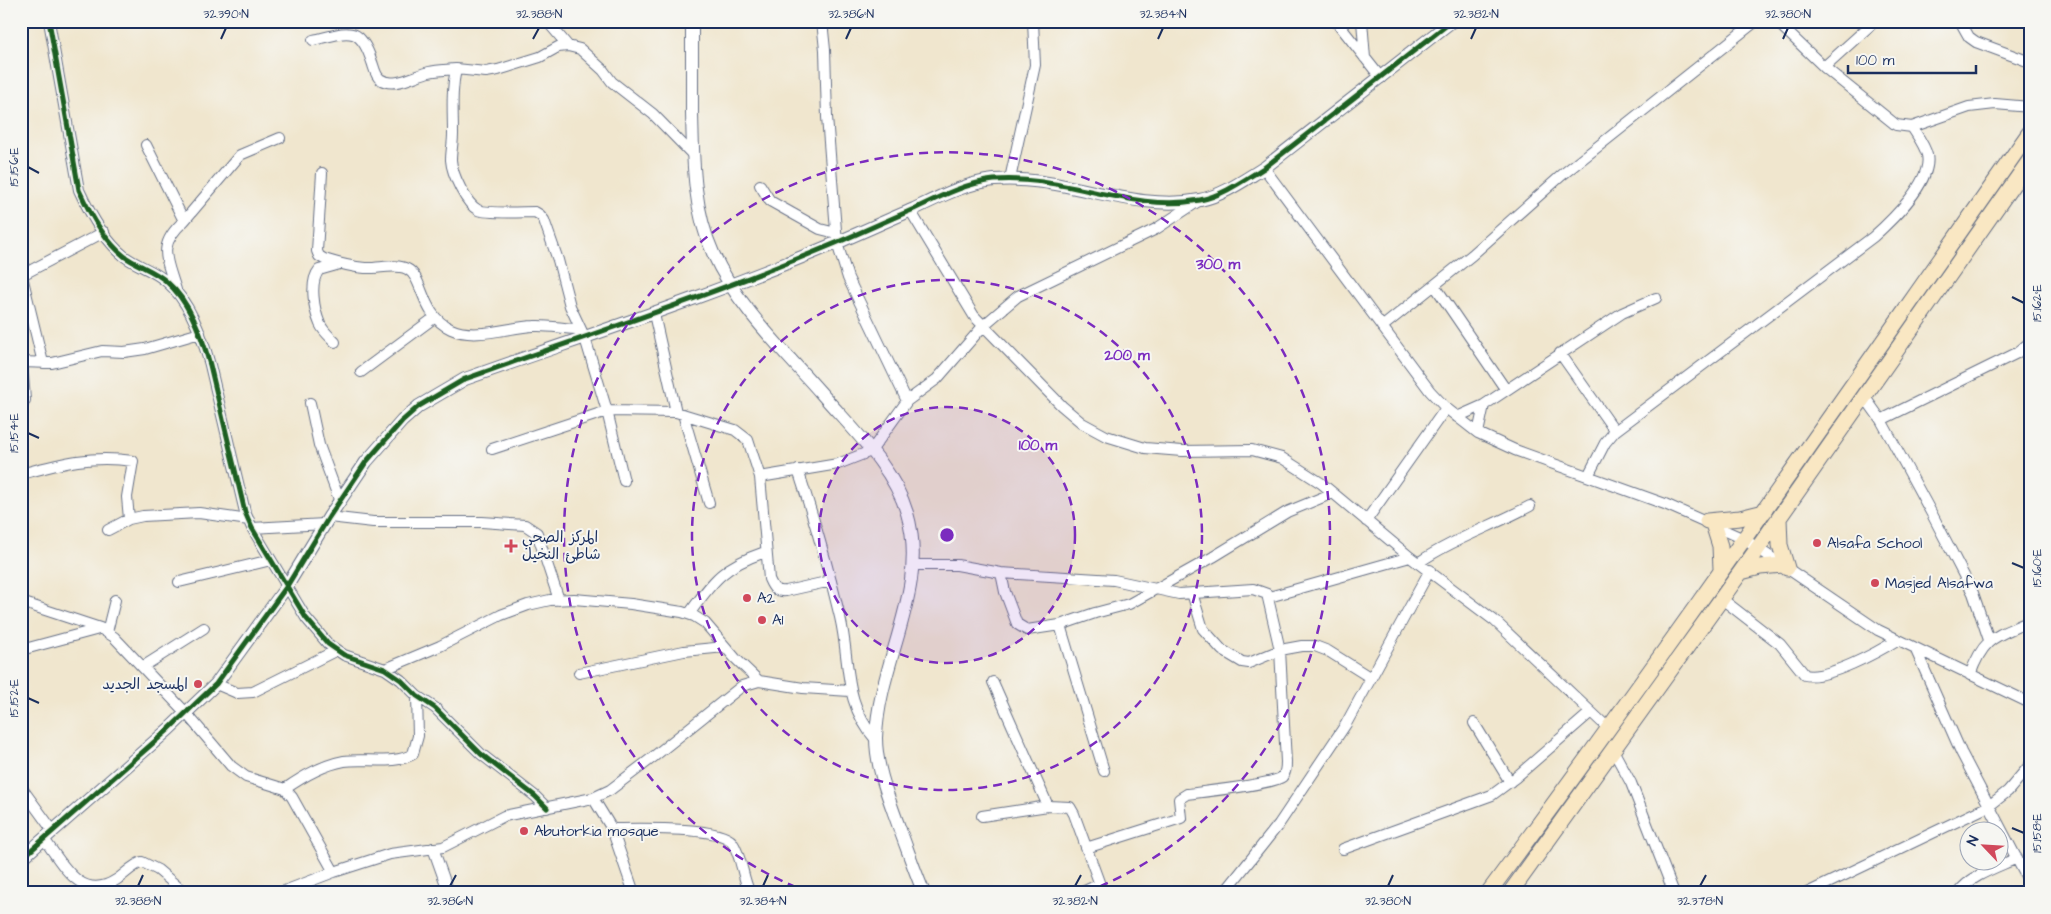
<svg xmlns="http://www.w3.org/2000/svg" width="2051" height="914" viewBox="0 0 2051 914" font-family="'Architects Daughter','Playpen Sans Arabic',sans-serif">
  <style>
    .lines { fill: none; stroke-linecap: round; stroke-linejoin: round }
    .minor-casing { stroke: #666f85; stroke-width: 12 }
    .tertiary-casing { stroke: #666f85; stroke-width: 14 }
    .secondary-casing { stroke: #666f85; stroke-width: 17 }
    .minor { stroke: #fff; stroke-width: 10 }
    .tertiary { stroke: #fff; stroke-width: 12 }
    .secondary { stroke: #f9e7c3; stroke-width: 15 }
    .cycleway-casing { stroke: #f6f6f2; stroke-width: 8 }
    .cycleway { stroke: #1b5e20; stroke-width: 5 }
    .ticks { fill: none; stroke: #1b2f5e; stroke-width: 2 }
    .ring { fill: none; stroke: #7b2cbf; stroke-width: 2.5; stroke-dasharray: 9 6 }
    .poi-dot { fill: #d1495b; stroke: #f6f6f2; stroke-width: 2 }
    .labels { text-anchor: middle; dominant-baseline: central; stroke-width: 4; stroke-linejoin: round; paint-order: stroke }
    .poi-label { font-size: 15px; fill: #1b2f5e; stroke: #f6f6f2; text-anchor: start }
    .centre { fill: #7b2cbf; stroke: #f6f6f2; stroke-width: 2.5 }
    .ring-label { font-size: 15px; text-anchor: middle; font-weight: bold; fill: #7b2cbf; stroke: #f6f6f2; stroke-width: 4; stroke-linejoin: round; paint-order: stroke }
    .neatline { fill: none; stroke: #1b2f5e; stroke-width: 2 }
    .ticks-label { font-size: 12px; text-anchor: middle; fill: #1b2f5e }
  </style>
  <rect width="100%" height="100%" fill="#f6f6f2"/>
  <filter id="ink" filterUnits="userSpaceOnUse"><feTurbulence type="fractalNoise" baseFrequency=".02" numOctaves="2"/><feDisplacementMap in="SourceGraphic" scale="10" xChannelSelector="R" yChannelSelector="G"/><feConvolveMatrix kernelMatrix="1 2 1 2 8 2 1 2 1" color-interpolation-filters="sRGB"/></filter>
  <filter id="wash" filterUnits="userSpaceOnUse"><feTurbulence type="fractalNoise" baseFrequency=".0096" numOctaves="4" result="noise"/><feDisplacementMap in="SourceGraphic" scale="20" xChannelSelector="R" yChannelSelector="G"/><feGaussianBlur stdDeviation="1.12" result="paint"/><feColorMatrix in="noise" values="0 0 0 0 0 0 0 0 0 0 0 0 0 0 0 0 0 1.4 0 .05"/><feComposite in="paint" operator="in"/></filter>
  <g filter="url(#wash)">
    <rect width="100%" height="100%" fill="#f0e6ce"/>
  </g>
  <g filter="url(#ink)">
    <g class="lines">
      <defs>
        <path id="minor" d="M49,21L79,190C90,214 104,240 124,256C137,266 154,270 167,282C190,302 202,336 210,365L245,512L252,528L306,618L328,644L344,655L385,669L401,680L417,696L435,708L481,754L535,796L547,808
          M547,21L568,46
          M822,21L825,50L827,117L837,243L848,278L907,401
          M1336,21L1381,78
          M1362,21L1365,58
          M1776,21L1824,67L1896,125L1912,127L1969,107L1995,104L2030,107
          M1960,21L1969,37L1976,42L2030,62
          M313,40C346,33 359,22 372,62C374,67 375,75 380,79C394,89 415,75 429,72C438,70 447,70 456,69
          M1824,67L1875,21
          M146,145L184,221C156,246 167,259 176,290
          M1264,168L1430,391L1446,408L1478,433L1515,450L1665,504L1744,539L1878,630L2030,703
          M322,173L317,251L319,256L324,259C337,263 352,267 365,268C378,269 396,263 407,269C424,277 420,315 451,329C475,340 509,327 534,326C549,325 565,329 580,329
          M1010,179L1035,65L1033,21
          M760,185L770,201L820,229L836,233
          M910,210L974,316L1062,406L1082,423L1106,436L1145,448L1182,451L1252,450L1282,458L1321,483L1410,557L1495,621L1608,728
          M184,221L240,155L280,138
          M21,272L43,363
          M22,275L104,232
          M1435,286L1506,390
          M654,314L676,412
          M1382,327L1472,255L1562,175L1756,21
          M335,342C329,336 323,331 320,324C314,310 309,282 319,270L340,264
          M1560,353L1615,431
          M21,362L52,363L102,351L124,352L145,349L200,333
          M361,372L434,318
          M1864,396L1881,420L1933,516L1973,593L1989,640
          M310,403L319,445L340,502
          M21,408L25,400L22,362
          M683,414L709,503
          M1457,417L1484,405
          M1881,420L2017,353L2030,342
          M1478,433L1484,405L1622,313L1656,298
          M492,449L607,411L676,412L735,430L748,440L760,477L769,579C773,588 775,592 786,591L831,581
          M798,470C814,519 828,567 840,617C851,663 842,701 876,740
          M21,474C62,463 91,455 133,461L127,497L129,519
          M1588,476L1605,443L1615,431L1873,237C1891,221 1933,181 1927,155C1925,146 1917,135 1912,127
          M760,477L838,464L871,451L907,401L937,379L984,325L1018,296L1156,229L1200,200
          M624,481L607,411L585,338L570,306L558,260L544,220L540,215L535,212C522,212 488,214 478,210C466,204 452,174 451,160C451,152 453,143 453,134C453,111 451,91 456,69L486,72L498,70L540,57L558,47L568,46L580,49L603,70L612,82L653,114L693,155
          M329,517L373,522H482L525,525L537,533L559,600
          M1366,521L1446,408
          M252,528L325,524
          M108,530L129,519L143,516L199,513L249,520
          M1418,563C1453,539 1493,526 1530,506
          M913,565H957L1001,573L1114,580L1179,594L1253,589L1267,594L1280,650L1286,762C1286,767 1286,773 1282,777C1274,784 1202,792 1187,794L1179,799L1181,818L1086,848
          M1001,573L1005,592L1017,624L1027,630L1060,625L1095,613L1129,604L1213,557L1287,512L1333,493
          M179,582L271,560
          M1192,593L1203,629L1222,650L1242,662L1249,663L1280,650L1302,646H1315L1328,651L1371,678
          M1269,597L1410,557
          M1722,599L1780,644L1805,675C1827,680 1878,652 1897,640
          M21,602L100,628L114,637L186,713L231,766L246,777L285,789L292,797L334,872
          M689,614C714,579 724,566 765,552
          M1060,625L1104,771
          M107,632L115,600
          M1915,648L1961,752L2030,884
          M21,650L99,629
          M144,666L204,628
          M385,669L440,646L501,615L528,605L550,600L574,599L631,604L682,612L694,616L705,623L735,658L759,681
          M579,673L684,651L725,647
          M1970,675C1984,636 1995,637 2030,621
          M993,682L1048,806
          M216,684L237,693L253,692L335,651
          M1474,723L1510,782
          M1613,750L1631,783L1674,893
          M21,787L53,831
          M285,789C302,777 322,765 344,761C364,758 396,765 413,754L418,736L417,696
          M593,798L612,829C635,829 719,826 732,842C742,856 742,877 750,893
          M982,816L1048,806L1070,807L1074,814L1103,893
          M612,829L634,893
          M44,839C62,863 81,903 116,880C125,874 133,865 142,862L158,870L185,893
          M433,848L449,893
          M1343,849L1492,795L1515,778L1591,712
          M279,893L334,872L390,854L443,847L504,816L593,798L610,790L652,758L742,686L759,681L803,688L850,691
          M911,893L922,888
          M1080,893L1100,884
          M1224,893L1279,824L1346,724L1430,570
          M1807,893L1989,806L2008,791L2030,765
          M1958,893C1971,875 1998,867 2017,858"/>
        <path id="tertiary" d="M692,21C692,52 692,82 692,112C693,160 693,209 713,253C736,305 784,351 821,393C852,429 893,466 907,513C930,589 878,662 876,738C876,769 890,801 900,830C908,851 915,872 924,893
          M21,859L169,729L216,684L287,586L329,517L366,462L402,421L419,406L465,379C589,335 715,294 836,243C862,232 888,220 914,209C939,197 966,183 994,180C1063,174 1131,213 1200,200C1224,195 1244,180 1264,168L1452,21"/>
        <path id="secondary" d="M1779,518L1780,545L1787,568
          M1707,521L1740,518L1764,512
          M1713,524L1720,546L1721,569
          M1741,572L1760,567L1783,565
          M1488,893C1674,643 1851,386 2030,132
          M1510,893L1758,548L2030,160"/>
      </defs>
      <use href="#minor" class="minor-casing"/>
      <use href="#tertiary" class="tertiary-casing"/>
      <use href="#secondary" class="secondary-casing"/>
      <use href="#minor" class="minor"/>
      <use href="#tertiary" class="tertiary"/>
      <use href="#secondary" class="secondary"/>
      <defs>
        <path id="cycleway" d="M49,21L79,190C90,214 104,240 124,256C137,266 154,270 167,282C190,302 202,336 210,365L245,512L252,528L306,618L328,644L344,655L385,669L401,680L417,696L435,708L481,754L535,796L547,808
          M21,859L169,729L216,684L287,586L329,517L366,462L402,421L419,406L465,379C589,335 715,294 836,243C862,232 888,220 914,209C939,197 966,183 994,180C1063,174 1131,213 1200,200C1224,195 1244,180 1264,168L1452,21"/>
      </defs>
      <use href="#cycleway" class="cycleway-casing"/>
      <use href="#cycleway" class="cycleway"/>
    </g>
  </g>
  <path class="ticks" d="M221,39L226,28M533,39L539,28M846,39L851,28M1158,39L1163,28M1471,39L1476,28M1783,39L1788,28M28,167L39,173M2012,297L2024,303M28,433L39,438M2012,563L2024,568M28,698L39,703M2012,828L2024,833M138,886L143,875M450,886L456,875M763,886L768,875M1075,886L1081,875M1388,886L1393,875M1700,886L1706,875"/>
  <circle cx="947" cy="535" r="128" fill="#7b2cbf" fill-opacity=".12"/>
  <g class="ring">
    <circle cx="947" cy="535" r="128"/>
    <circle cx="947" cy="535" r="255"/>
    <path d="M810 893A383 383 0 1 1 1084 893"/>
  </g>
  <g class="poi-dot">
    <circle cx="1817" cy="543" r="5"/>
    <path d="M508.5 538.5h5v5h5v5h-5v5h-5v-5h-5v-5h5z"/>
    <circle cx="1875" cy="583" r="5"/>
    <circle cx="747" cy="598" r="5"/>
    <circle cx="762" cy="620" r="5"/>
    <circle cx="198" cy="684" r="5"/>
    <circle cx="524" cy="831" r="5"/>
  </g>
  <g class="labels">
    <g class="poi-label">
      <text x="522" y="537">المركز الصحي<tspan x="522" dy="17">شاطئ النخيل</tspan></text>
      <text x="1827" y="543">Alsafa School</text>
      <text x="1885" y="583">Masjed Alsafwa</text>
      <text x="757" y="598">A2</text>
      <text x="772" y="620">A1</text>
      <text x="188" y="684" text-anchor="end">المسجد الجديد</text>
      <text x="534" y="831">Abutorkia mosque</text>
    </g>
  </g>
  <circle cx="947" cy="535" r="8" class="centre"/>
  <g class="ring-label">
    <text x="1218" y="269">300 m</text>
    <text x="1127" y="360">200 m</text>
    <text x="1038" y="450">100 m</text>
  </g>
  <rect width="2051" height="914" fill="none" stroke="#f6f6f2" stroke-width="55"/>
  <g transform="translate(1984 846) rotate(295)"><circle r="24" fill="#f6f6f2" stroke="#9ea6b7"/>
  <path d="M0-4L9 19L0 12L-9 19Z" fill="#d1495b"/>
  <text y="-8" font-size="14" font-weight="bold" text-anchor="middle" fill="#1b2f5e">N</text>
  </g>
  <path d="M1848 65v8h128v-8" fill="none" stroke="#1b2f5e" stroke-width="2.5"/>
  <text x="1856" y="65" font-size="15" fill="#1b2f5e" stroke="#f6f6f2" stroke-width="4" paint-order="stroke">100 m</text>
  <rect x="28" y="28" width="1996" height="858" class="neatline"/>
  <g class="ticks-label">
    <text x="226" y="18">32.390°N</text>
    <text x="539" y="18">32.388°N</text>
    <text x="851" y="18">32.386°N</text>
    <text x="1163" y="18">32.384°N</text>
    <text x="1476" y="18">32.382°N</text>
    <text x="1788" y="18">32.380°N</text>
    <text transform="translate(14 167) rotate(-90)" y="4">15.156°E</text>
    <text transform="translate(2037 303) rotate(-90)" y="4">15.162°E</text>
    <text transform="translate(14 433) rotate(-90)" y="4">15.154°E</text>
    <text transform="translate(2037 568) rotate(-90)" y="4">15.160°E</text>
    <text transform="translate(14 698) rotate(-90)" y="4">15.152°E</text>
    <text transform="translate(2037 833) rotate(-90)" y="4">15.158°E</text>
    <text x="138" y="905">32.388°N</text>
    <text x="450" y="905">32.386°N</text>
    <text x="763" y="905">32.384°N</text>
    <text x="1075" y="905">32.382°N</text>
    <text x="1388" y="905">32.380°N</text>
    <text x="1700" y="905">32.378°N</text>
  </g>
</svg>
